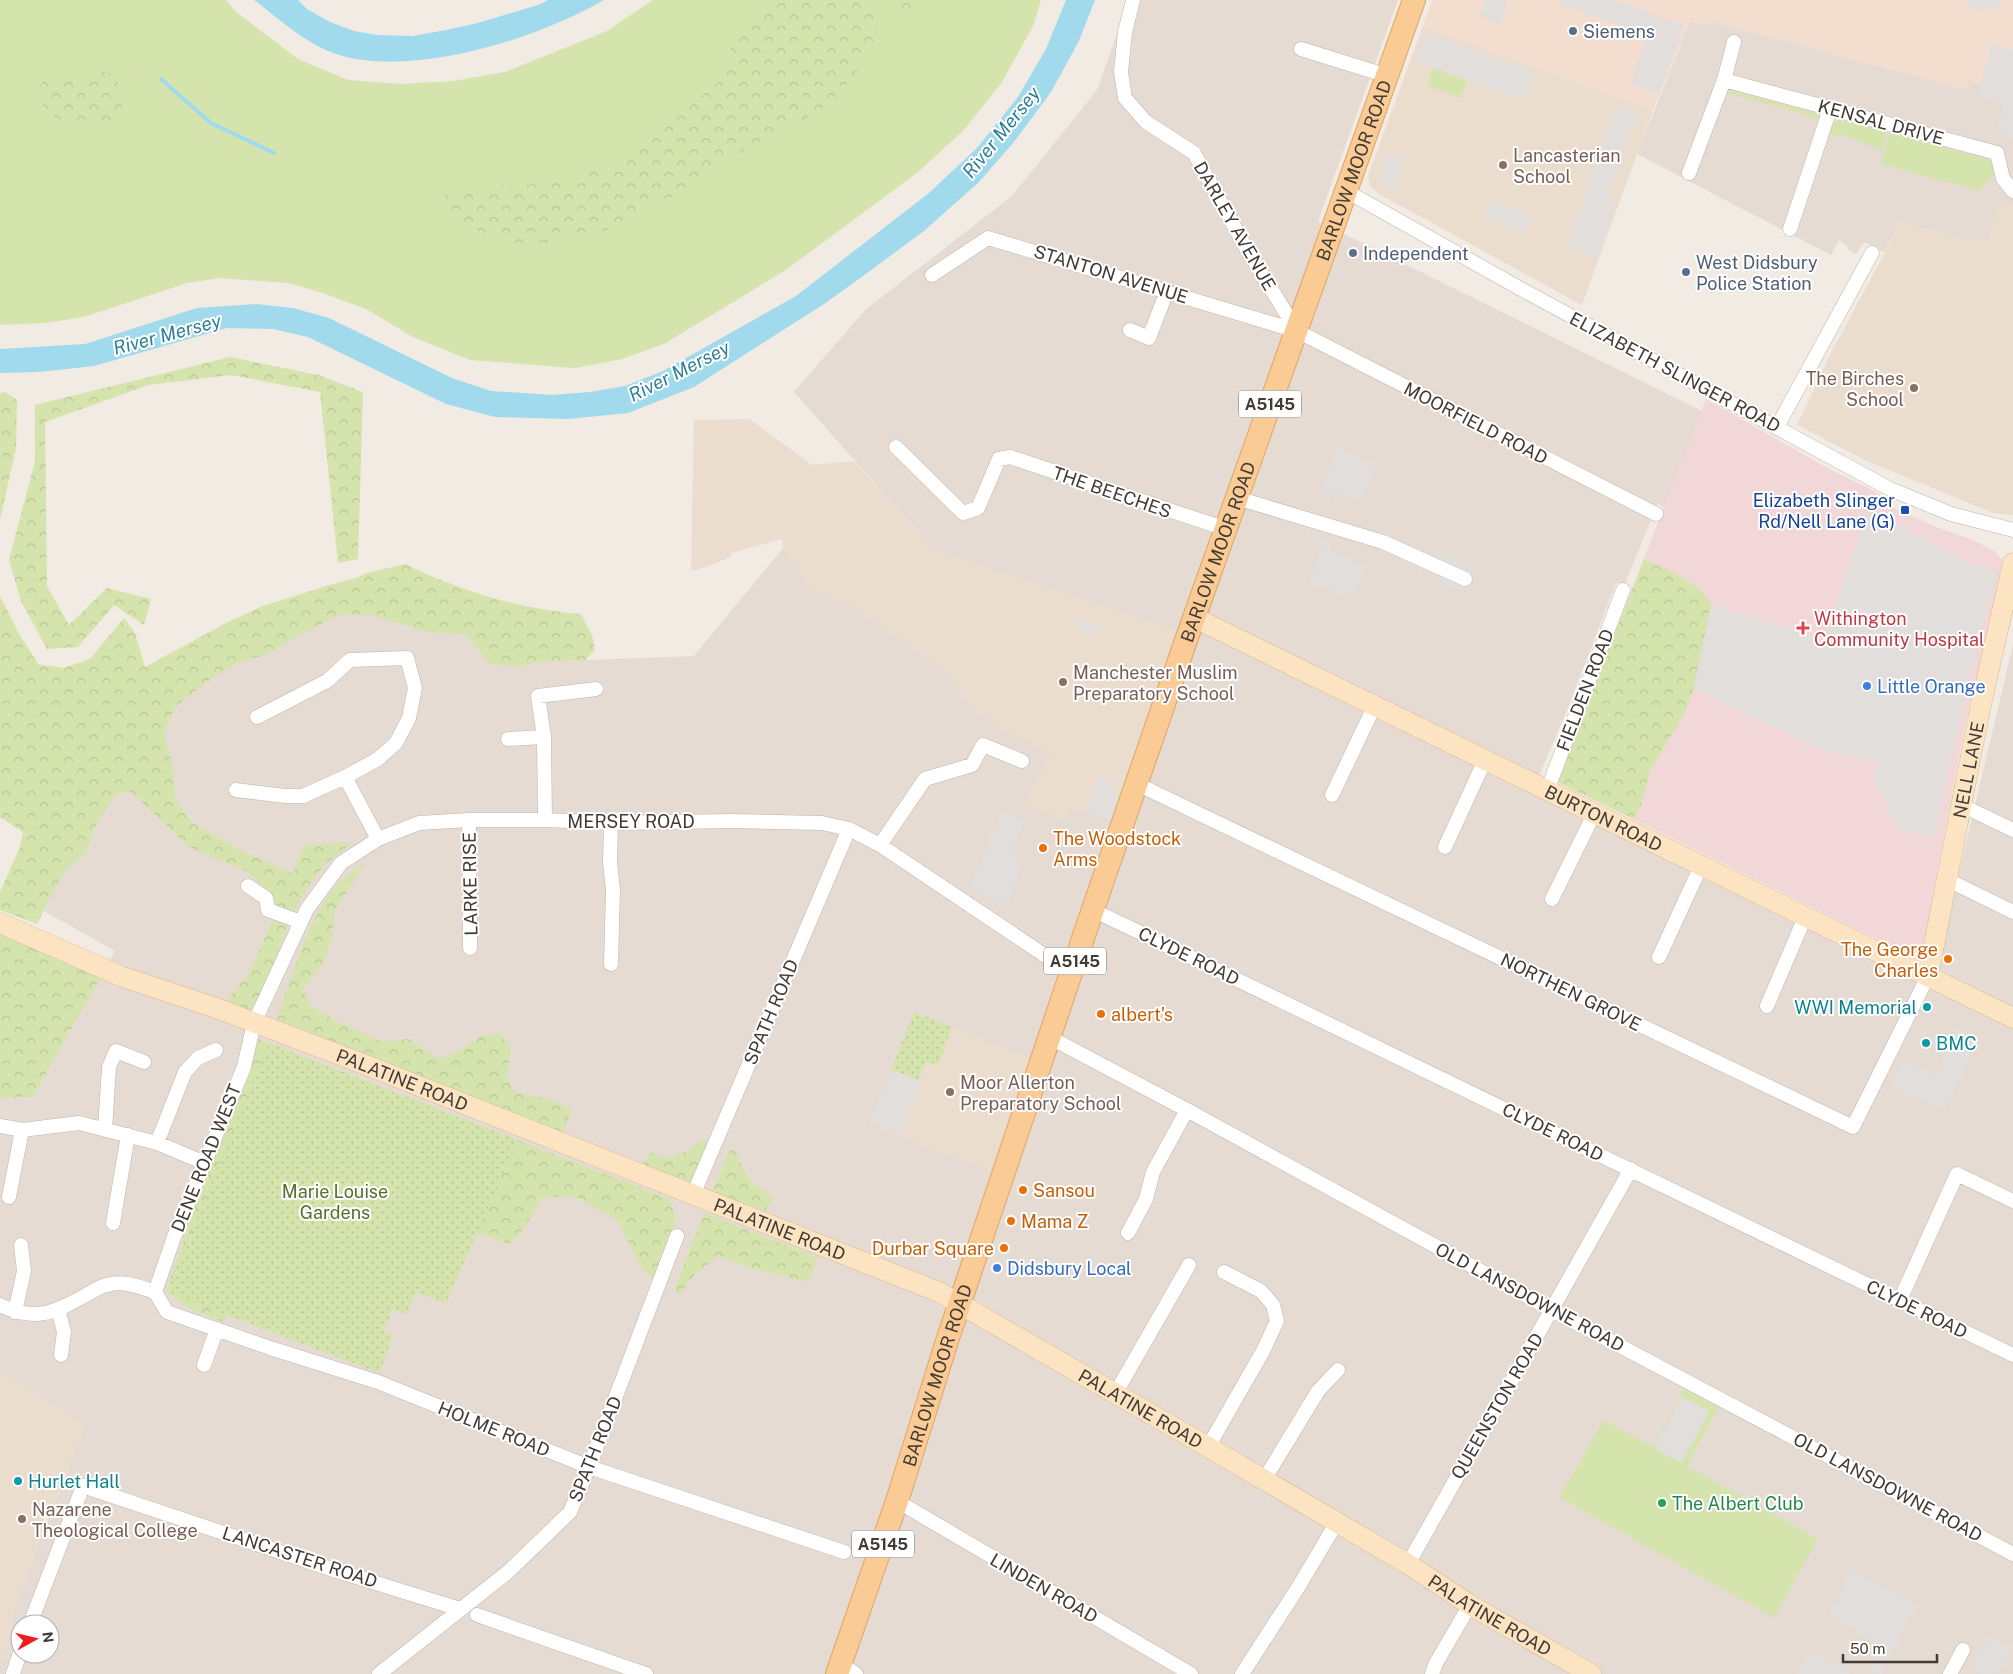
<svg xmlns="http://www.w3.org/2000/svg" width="2013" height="1674" viewBox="0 0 2013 1674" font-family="'Public Sans',sans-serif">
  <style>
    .residential { fill: #e5dbd2; fill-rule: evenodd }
    .commercial { fill: #f3ddce }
    .education { fill: #eaddce }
    .medical { fill: #f1d7d8 }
    .grass { fill: #d5e4ad }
    .forest { fill: url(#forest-crowns) }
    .park { fill: url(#park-dots) }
    .parking { fill: #e1dedc }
    .water { fill: #a1daec }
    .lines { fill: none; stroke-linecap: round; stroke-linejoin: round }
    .stream { stroke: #a1daec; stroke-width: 4 }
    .street-casing { stroke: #bfb4aa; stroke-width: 15 }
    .secondary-casing { stroke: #d2b997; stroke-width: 21 }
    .primary-casing { stroke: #dea565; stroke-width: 24 }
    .street { stroke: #fff; stroke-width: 14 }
    .secondary { stroke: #fce4c2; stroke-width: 20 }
    .primary { stroke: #facb94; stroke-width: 22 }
    .service-dot { fill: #5c6f8a; stroke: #fff; stroke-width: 2 }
    .education-dot { fill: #8d6e63; stroke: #fff; stroke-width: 2 }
    .transit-dot { fill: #1a4fb4; stroke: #fff; stroke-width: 2 }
    .health-dot { fill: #e0444e; stroke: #fff; stroke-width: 2 }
    .shop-dot { fill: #3f7fe0; stroke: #fff; stroke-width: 2 }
    .food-dot { fill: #e8710a; stroke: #fff; stroke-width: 2 }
    .culture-dot { fill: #0f9aa8; stroke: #fff; stroke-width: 2 }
    .leisure-dot { fill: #2e9e5b; stroke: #fff; stroke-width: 2 }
    .labels { text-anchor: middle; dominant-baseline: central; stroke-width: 4; stroke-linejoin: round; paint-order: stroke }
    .shield { fill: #fff; stroke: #7b7571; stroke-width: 1 }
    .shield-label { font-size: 16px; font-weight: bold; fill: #423a34 }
    .service-label { font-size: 18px; fill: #4e5e75; stroke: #fff; text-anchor: start }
    .street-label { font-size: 18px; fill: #423a34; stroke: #fff }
    .education-label { font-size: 18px; fill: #785e54; stroke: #fff; text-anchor: start }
    .transit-label { font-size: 18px; fill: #164399; stroke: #fff; text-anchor: end }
    .health-label { font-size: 18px; fill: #be3a42; stroke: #fff; text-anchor: start }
    .shop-label { font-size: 18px; fill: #366cbe; stroke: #fff; text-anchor: start }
    .food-label { font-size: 18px; fill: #c56008; stroke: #fff; text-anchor: start }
    .culture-label { font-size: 18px; fill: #0d838f; stroke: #fff; text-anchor: start }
    .park-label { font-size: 18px; fill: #51712a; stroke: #fff }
    .leisure-label { font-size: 18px; fill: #27864d; stroke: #fff; text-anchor: start }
    .water-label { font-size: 19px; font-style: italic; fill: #2f7f9a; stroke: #fff }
  </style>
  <defs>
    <pattern id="forest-crowns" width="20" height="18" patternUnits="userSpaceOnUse" patternTransform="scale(1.25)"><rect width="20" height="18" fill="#d5e4ad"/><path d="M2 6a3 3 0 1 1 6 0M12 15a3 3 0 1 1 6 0" fill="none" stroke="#b8c495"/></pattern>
    <pattern id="park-dots" width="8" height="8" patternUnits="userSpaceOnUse" patternTransform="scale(1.25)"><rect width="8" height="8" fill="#d5e4ad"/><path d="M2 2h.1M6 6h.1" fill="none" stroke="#b8c495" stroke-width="1.8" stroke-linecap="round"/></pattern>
  </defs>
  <rect width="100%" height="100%" fill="#f1ebe3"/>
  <path class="residential" d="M1129,0H1398L1318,221L1702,411L1665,508L1658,503L1624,586L1616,583L1567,710L1532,792L1932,986L2013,645V1674H0V1660H3L14,1611L24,1579L68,1469L41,1396L0,1374V1098L33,1097L115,951L44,911L136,714L199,650L389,586L537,662L694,656L783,548L801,571L806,583L853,606L945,669L971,705L1004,731L1052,751L1178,632L935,551L794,392L865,310L1012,196L1097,90ZM20,1624H50V1654H20Z
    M1690,21L1708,25L1710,21L1965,89L1968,80L1980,83L1992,44L2013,50V206L2003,202L1997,212L1989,241L1963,239L1901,223L1884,252L1864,242L1856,254L1848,249L1846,245L1839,240L1831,255L1637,154Z"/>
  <path class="commercial" d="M1432,0H2013V50L1992,44L1979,84L1968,81L1966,89L1710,21L1708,25L1690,21L1653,110L1423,26Z"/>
  <path class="education" d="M1423,26L1653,110L1582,305L1379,194L1370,186L1368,176Z
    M2003,202L2013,206V515H2011L1993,513L1867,461L1797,425L1832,351L1901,223L1963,239L1989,241L1997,212Z
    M750,419L812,465L854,461L935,551L1178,632L1114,821L1070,807L1065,819L1023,804L1052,751L1013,736L997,726L971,705L945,669L853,606L835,597L808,587L801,571L783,548L782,539L731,553V557L697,570H691L694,420Z
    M914,1012L1029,1058L990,1171L869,1124Z
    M0,1374L41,1396L86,1425L49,1515L44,1517L45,1525L24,1579L14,1611L3,1660H0Z"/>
  <path class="medical" d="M1706,399L1829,469L1880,494L1883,500L1896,509L1936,527L1971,539L1994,551L2001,558L2005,570L1966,720L1932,899L1924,949L1910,955L1557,782Z"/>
  <path class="grass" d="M0,0H226L235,11L298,59L348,80L401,84L453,81L505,72L607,31L653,0H1041L1034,24L1002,82L963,131L918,172L786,270L664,344L622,359L575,368L470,360L413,337L368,310L323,293L288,283L220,278L187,283L84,317L45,323L0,325Z
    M1433,68L1467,81L1461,98L1427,85Z
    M1731,91L1820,114L1822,122L1793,111L1727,93Z
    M1838,120L1887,132L1882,150L1839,134L1838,137L1829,134L1833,125Z
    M1890,133L1990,160L1994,169L1993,176L1983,185L1980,191L1881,164Z
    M1684,1389L1718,1408L1687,1466L1818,1539L1774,1618L1559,1497L1604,1420L1653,1447Z"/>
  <path class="forest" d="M768,0H863L879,22L874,50L834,101L797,124L769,136L743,151L684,192L637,212L607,230L557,243H514L489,237L460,221L441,199L450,189L526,185L574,177L618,163L657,136L720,80L729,60L733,33Z
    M891,0H926L917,10L903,14Z
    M90,71H103L115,74L124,101L118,122C79,129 55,131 35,92L46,77L62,74L81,85Z
    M230,357L318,375L363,392L358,559L338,563L320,392L231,375L149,385L45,422L47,586L69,625L107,588L151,599L144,625L114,605L78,647L47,649L21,601L9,560L35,461V405Z
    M5,392L17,400L16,448L0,520V393Z
    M1644,559C1663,567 1704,585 1711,604L1694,688L1685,713L1650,771L1641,805L1634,819L1557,782Z
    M405,564C461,591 519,609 581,614L592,635L595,650L585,660L537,662L517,667L490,664L465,634L432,633L371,615L342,614L296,637L265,655L237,663L216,675L175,707L164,734L172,763L176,800L192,822L239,850L293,873L303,846L347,842L350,845C343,851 335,856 328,862C294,894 275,960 259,1004L250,1010L227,1000L247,976L272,922V895L248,872L189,847L130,791L115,795L95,827L86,852L63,873L37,924L0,910V892L20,847L23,832L0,817V596L18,632L38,664L64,668L90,659L124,618L135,633L145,667L228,622L260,607L329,585L356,578L367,573Z
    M363,864L364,865L335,911L332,938L323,964L303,989L311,1006L334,1020L384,1042L408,1039L440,1059L461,1050L480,1036L499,1033L511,1048L507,1076L514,1092L549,1099L572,1109L563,1134L276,1021C291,980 304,931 329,895C337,882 351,873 363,864Z
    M0,934L101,977L33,1097L0,1098Z
    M259,1039L669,1199L676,1220L654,1278L644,1272L616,1219L574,1196L542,1198L525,1227L510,1244L476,1233L241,1296L223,1322L185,1306L166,1291L199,1194L231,1121Z
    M700,1141L709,1144L693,1184L643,1165L650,1152L666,1158L688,1151Z
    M730,1150L735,1151L747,1177L774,1199L765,1211L712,1191Z
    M704,1213L816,1257L815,1265L808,1282L750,1268L718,1256L695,1274L680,1294L674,1291Z"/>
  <path class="park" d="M914,1012L952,1027L938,1065L926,1061L918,1080L891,1070Z
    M268,1043L518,1140L446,1303L417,1293L414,1295L407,1314L392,1309L384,1332L393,1335L379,1373L167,1292Z"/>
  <path class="parking" d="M1486,0H1508L1500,24L1480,17Z
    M1562,0H1613L1684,25L1659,94L1630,83L1647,35L1560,4Z
    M1968,0H2000L1997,10L1988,8L1986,12L1966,8Z
    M1425,32L1535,73L1525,101L1415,60Z
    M1992,44L2013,50V140H2011L1997,129L2004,103L1978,95Z
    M1618,105L1638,113L1607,197L1617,202L1597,258L1567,247L1589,187L1586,186Z
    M1389,153L1404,158L1393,189L1378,183Z
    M1490,201L1531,216L1525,232L1484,217Z
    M1337,447L1377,465L1360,500L1333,490L1328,504L1319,501Z
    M1868,510L1971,563L1998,571L1969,675L1934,837L1898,829L1874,777L1876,762L1821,750L1694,688L1711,604L1824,641Z
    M1323,541L1332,544L1330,550L1366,567L1351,598L1309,583Z
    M1442,553L1473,567L1460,594L1430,580Z
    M1080,618L1101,625L1098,636L1077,629Z
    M1099,776L1108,779L1116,795L1122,797L1114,821L1086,812Z
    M1002,810L1024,821L1012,853L1024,859L1008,905L970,887Z
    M1957,1029L1978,1039L1944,1112L1890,1087L1902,1061L1935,1074Z
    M891,1070L921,1081L900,1136L869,1124Z
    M1682,1396L1709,1412L1681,1463L1654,1448Z
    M1853,1570L1916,1605L1882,1674H1874L1862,1666L1874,1643L1828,1614Z
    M1991,1635L2013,1647V1652L1998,1674H1980L1970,1668Z
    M1810,1649L1850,1672L1849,1674H1795Z"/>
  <path class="water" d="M254,0H298L307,9L330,22L354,31L377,35L412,36L446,30L478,23L541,4L548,0H604C537,39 408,80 333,53C304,42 279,19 254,0Z
    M1066,0H1095L1079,41L1051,92L1014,142L979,182L924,231L863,276L824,304L694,387L628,413L568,419L495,417L446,404L308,337L273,329L227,328L94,366L39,372L0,373V349L85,344L197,308L256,304L293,308L329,318L452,378L491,391L552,395L590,392L625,386L663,371L796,296L929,193L977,148L1018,97L1046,49Z"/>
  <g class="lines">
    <path class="stream" d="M161,79L211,123L274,153"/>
    <defs>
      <path id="street" d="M1133,0L1125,32L1121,72L1125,98L1146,122L1194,153L1246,248L1297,331
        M1301,49L1388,76
        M1724,80L1997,153L2003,179L2013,191
        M1689,173L1724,80L1734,42
        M1346,191L1521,289L1890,489L1951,514L2013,530
        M1790,229L1830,109
        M932,275L988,238L1297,331L1656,514
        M1130,330L1149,338L1167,291
        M1777,427L1872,253
        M896,447L963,513L978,508L999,459L1010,457L1226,529
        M1237,498L1383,542L1465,579
        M508,739L544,737
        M345,777L378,839
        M1137,784L1853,1127L1928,976
        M236,790L285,796H303L345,777L378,759L396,743L409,718L415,688L407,658L350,660L327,681L257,717
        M1547,791L1623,590
        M1332,795L1374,707
        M1961,805L2013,830
        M469,820L470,948
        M545,820L544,737L538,696L596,689
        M611,823L610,862L613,891L611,964
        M880,845L925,779L972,765L983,745L1022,761
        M1445,847L1485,760
        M1946,879L2013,912
        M248,886L266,898L268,910L301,922
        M1552,899L1594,814
        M1093,910L2013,1355
        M1659,957L1701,866
        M1767,1006L1805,917
        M1049,1037L1187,1110L1552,1310L2013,1554
        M0,1126L22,1130L79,1123L157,1143L205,1163
        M105,1129L109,1067L116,1051L144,1062
        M157,1143L185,1072L198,1058L216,1050
        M693,1195L849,829
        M9,1197L22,1130
        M113,1223L128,1135
        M1128,1233L1146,1199L1153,1172L1187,1110
        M155,1292L174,1237L244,1067L254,1023L307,909L341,863L378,839L419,823L469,820H545L611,823L733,821L822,823L849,829L880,845L1071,973
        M155,1292L167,1312L270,1348L378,1382L589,1467L844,1552
        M1900,1300L1957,1174L2013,1201
        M0,1305C35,1322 54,1313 86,1295C92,1292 100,1286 107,1285C123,1280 140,1287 155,1292
        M58,1309L64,1332L61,1355
        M15,1312L24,1271L21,1245
        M204,1365L217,1329
        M1115,1394L1189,1265
        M1208,1447L1263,1351L1277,1321L1273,1305L1261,1291L1224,1272
        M1264,1480L1318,1391L1338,1370
        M897,1501L1191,1674
        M1408,1564L1631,1169
        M477,1615L646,1674
        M30,1624L83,1486L337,1571L460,1609
        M841,1664L856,1674
        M13,1674L20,1653
        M379,1674L509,1571L570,1512L589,1467L677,1236
        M1242,1674L1299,1586L1337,1522
        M1432,1674L1436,1663L1470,1605
        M1950,1674L1963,1650"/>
      <g id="secondary">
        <path id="s1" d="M1195,618L2013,1018"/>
        <path id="s2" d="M0,923L123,977L219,1009L366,1065L939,1292L1208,1447L1408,1564L1470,1605L1591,1674"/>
        <path id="s3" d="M1928,976L1980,709L2013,563"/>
      </g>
      <g id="primary">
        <path id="s4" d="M837,1674L897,1501L948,1338L1071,973L1184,646L1414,0"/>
      </g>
    </defs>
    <use href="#street" class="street-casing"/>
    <use href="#secondary" class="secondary-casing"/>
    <use href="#primary" class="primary-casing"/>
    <use href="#street" class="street"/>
    <use href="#secondary" class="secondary"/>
    <use href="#primary" class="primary"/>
  </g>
  <g class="service-dot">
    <circle cx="1573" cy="31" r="5"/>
    <circle cx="1353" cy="253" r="5"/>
    <circle cx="1686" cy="272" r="5"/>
  </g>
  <g class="education-dot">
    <circle cx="1503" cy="165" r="5"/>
    <circle cx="1914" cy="388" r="5"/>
    <circle cx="1063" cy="682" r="5"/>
    <circle cx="950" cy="1092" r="5"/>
    <circle cx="22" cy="1519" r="5"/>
  </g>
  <rect class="transit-dot" x="1900" y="505" width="10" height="10" rx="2.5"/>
  <path class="health-dot" d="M1800.5 620.5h5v5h5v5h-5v5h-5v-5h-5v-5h5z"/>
  <g class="shop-dot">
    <circle cx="1867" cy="686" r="5"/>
    <circle cx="997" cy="1268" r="5"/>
  </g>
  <g class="food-dot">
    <circle cx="1043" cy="848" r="5"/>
    <circle cx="1948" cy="959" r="5"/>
    <circle cx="1101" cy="1014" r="5"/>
    <circle cx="1023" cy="1190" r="5"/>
    <circle cx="1011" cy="1221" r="5"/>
    <circle cx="1004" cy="1248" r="5"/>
  </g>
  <g class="culture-dot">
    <circle cx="1927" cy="1007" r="5"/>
    <circle cx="1926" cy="1043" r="5"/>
    <circle cx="18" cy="1481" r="5"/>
  </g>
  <circle class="leisure-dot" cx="1662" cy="1503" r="5"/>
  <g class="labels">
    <g class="shield">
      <rect x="1239" y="390.5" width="62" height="27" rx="4"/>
      <rect x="1044" y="947.5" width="62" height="27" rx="4"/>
      <rect x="852" y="1530.5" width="62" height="27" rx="4"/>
    </g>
    <g class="shield-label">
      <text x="1270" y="404">A5145</text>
      <text x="1075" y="961">A5145</text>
      <text x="883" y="1544">A5145</text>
    </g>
    <g class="service-label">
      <text x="1583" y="31">Siemens</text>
      <text x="1363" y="253">Independent</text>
      <text x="1696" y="262">West Didsbury<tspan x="1696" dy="21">Police Station</tspan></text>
    </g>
    <g class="street-label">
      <text transform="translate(1881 122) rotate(15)">KENSAL DRIVE</text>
      <text stroke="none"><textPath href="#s4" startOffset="1590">BARLOW MOOR ROAD</textPath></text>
      <text transform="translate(1235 226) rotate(60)">DARLEY AVENUE</text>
      <text transform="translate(1111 274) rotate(17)">STANTON AVENUE</text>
      <text transform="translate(1675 372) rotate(28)">ELIZABETH SLINGER ROAD</text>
      <text transform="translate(1476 423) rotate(27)">MOORFIELD ROAD</text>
      <text transform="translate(1112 492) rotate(19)">THE BEECHES</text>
      <text stroke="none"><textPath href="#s4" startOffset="1185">BARLOW MOOR ROAD</textPath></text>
      <text transform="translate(1585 690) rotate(-69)">FIELDEN ROAD</text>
      <text stroke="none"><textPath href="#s3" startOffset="210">NELL LANE</textPath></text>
      <text stroke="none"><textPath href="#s1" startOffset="455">BURTON ROAD</textPath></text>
      <text x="631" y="821">MERSEY ROAD</text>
      <text transform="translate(470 884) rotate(-91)">LARKE RISE</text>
      <text transform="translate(1189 956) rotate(26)">CLYDE ROAD</text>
      <text transform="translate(1571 992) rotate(26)">NORTHEN GROVE</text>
      <text transform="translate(771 1012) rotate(-67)">SPATH ROAD</text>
      <text stroke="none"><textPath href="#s2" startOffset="432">PALATINE ROAD</textPath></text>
      <text transform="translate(1553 1132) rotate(26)">CLYDE ROAD</text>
      <text transform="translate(206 1158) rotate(-68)">DENE ROAD WEST</text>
      <text stroke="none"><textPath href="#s2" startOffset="838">PALATINE ROAD</textPath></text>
      <text transform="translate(1530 1297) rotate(28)">OLD LANSDOWNE ROAD</text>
      <text transform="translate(1917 1309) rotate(26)">CLYDE ROAD</text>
      <text stroke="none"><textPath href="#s4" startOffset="315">BARLOW MOOR ROAD</textPath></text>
      <text transform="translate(1497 1406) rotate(-60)">QUEENSTON ROAD</text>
      <text stroke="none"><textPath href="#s2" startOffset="1242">PALATINE ROAD</textPath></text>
      <text transform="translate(494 1429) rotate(22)">HOLME ROAD</text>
      <text transform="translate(595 1449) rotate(-68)">SPATH ROAD</text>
      <text transform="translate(1888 1487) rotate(28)">OLD LANSDOWNE ROAD</text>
      <text transform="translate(300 1557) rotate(18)">LANCASTER ROAD</text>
      <text transform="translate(1044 1588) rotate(30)">LINDEN ROAD</text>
      <text stroke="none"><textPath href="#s2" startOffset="1648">PALATINE ROAD</textPath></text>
    </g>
    <g class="education-label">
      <text x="1513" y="155">Lancasterian<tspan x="1513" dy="21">School</tspan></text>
      <text x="1904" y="378" text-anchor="end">The Birches<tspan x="1904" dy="21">School</tspan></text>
      <text x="1073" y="672">Manchester Muslim<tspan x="1073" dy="21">Preparatory School</tspan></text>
      <text x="960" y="1082">Moor Allerton<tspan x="960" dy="21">Preparatory School</tspan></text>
      <text x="32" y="1509">Nazarene<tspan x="32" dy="21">Theological College</tspan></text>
    </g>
    <g class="transit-label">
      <text x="1895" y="500">Elizabeth Slinger<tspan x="1895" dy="21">Rd/Nell Lane (G)</tspan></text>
    </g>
    <g class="health-label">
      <text x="1814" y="618">Withington<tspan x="1814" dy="21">Community Hospital</tspan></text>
    </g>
    <g class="shop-label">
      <text x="1877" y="686">Little Orange</text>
      <text x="1007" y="1268">Didsbury Local</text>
    </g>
    <g class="food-label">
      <text x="1053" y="838">The Woodstock<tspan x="1053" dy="21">Arms</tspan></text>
      <text x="1938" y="949" text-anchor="end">The George<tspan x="1938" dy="21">Charles</tspan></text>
      <text x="1111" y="1014">albert's</text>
      <text x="1033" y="1190">Sansou</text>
      <text x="1021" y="1221">Mama Z</text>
      <text x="994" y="1248" text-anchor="end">Durbar Square</text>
    </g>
    <g class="culture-label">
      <text x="1917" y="1007" text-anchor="end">WWI Memorial</text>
      <text x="1936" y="1043">BMC</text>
      <text x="28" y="1481">Hurlet Hall</text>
    </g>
    <g class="park-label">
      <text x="335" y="1191">Marie Louise<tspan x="335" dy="21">Gardens</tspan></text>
    </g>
    <g class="leisure-label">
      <text x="1672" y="1503">The Albert Club</text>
    </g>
    <g class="water-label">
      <text transform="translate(1001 132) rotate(-51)">River Mersey</text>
      <text transform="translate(167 334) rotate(-15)">River Mersey</text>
      <text transform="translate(679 371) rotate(-27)">River Mersey</text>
    </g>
  </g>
  <g transform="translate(35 1639) rotate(82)"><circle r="24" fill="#ffffff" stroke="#b3b0ae"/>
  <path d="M0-4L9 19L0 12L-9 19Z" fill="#f11b1e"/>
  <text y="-8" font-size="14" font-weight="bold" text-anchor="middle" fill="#423a34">N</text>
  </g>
  <path d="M1843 1654v8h94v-8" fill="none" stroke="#423a34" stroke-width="2.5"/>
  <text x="1850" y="1654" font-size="15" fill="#423a34" stroke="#ffffff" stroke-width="4" paint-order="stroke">50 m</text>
</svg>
